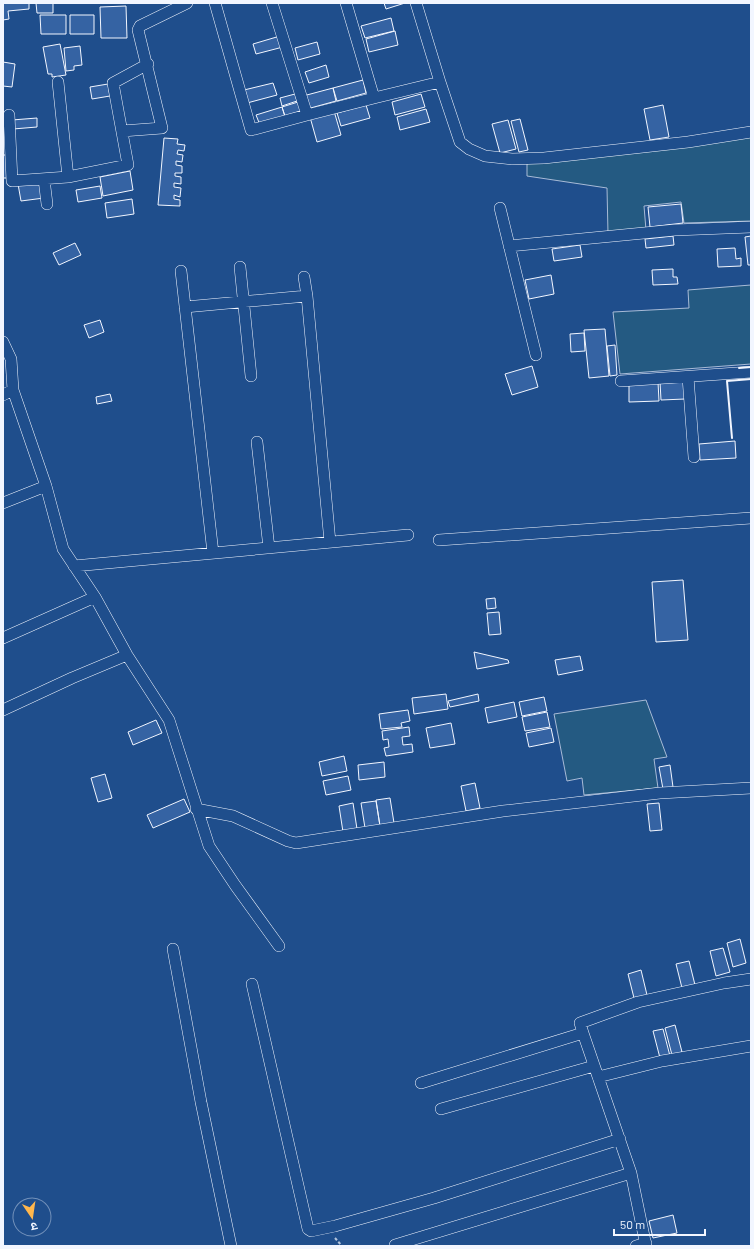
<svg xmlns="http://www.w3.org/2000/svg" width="754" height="1249" viewBox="0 0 754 1249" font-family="Barlow,'Noto Sans Devanagari',sans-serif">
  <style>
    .green { fill: #245a82; stroke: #a8bbd7 }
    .building { fill: #3563a3; stroke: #f2f6ff }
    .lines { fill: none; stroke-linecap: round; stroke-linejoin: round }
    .street-casing { stroke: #f2f6ff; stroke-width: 12 }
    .path { stroke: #b3c4dc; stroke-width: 2; stroke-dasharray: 3 2; stroke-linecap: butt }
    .street { stroke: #1f4e8c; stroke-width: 11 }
    .wall { stroke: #f2f6ff; stroke-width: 2 }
  </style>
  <rect width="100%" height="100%" fill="#1f4e8c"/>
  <path class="green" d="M751,135V221L684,223L681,202L644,206L646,230L608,234L607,188L527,176V161Z
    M751,285V364L620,374L613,312L689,308L688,290Z
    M646,700L667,757L654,759L658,788L584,795L582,778L567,781L554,714Z"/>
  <path class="building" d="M3,3H29V9L8,11L9,19L3,20Z
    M36,3H53V13H37Z
    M384,3H405L386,9Z
    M126,6L127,38H101L100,7Z
    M40,15H66V34H41Z
    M70,15H94V34H70Z
    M391,18L394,31L365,38L361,26Z
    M395,31L398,45L369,52L366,39Z
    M280,36L283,47L256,54L253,44Z
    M317,42L320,54L298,60L295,48Z
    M60,44L66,75L52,77V74H48L43,47Z
    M80,46L82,65L74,66V70L66,71L64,48Z
    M3,62L15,64L12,87L3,86Z
    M326,65L329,77L309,83L305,72Z
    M363,80L366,93L337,101L333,88Z
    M273,83L277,95L247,103L244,90Z
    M108,84L110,96L92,99L90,87Z
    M333,88L336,101L307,109L303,96Z
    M295,94L297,101L282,106L280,98Z
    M421,94L425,107L395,115L392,102Z
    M298,102L301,111L285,116L282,107Z
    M366,105L370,118L341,126L337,113Z
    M663,105L669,137L650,140L644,109Z
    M282,107L285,117L260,125L256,115Z
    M426,109L430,122L400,130L397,117Z
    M334,111L341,135L317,142L310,117Z
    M37,118V127L13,129L12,120Z
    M520,119L528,150L519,152L511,121Z
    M508,120L516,149L500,153L492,124Z
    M164,138L178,139L177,144L185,145L184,151L178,150L177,154L183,155L182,162L176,161V165L182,166V173H175V176L181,177V184L174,183V187L181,188L180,197L174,195V199L180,200V206L158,205Z
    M3,155H8L10,178H3Z
    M130,171L133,190L103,196L100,177Z
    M42,180L44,198L21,201L18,184Z
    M100,186L102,198L78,202L76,190Z
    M132,199L134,214L107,218L105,203Z
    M681,204L683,223L650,227L648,207Z
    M673,236L674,245L646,248L645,239Z
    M751,236V265H748L745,237Z
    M75,243L81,255L59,265L53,253Z
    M580,245L582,257L554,261L552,249Z
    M735,248L736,259L741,258V266L718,267L717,249Z
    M673,269V277H677L678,284L653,285L652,270Z
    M551,275L554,294L529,299L525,280Z
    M100,320L104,332L89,338L84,325Z
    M605,329L609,376L589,378L584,330Z
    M584,333L585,351L571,352L570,334Z
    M615,345L617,375L610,376L607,346Z
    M532,366L538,387L512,395L505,374Z
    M684,381L685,399L661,400L660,382Z
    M658,382L659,401L629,402V383Z
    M110,394L112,401L97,404L96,397Z
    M735,441L736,458L700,460L699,444Z
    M683,580L688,640L656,642L652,582Z
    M495,598L496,608L487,609L486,599Z
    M499,612L501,634L489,635L487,613Z
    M474,652L508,660L509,663L477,669Z
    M580,656L583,670L558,675L555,660Z
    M446,694L448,709L414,714L412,698Z
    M478,694L479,701L450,707L448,701Z
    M544,697L547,711L522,716L519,702Z
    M514,702L517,717L488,723L485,708Z
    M408,710L410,721L401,723L402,727L381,729L379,714Z
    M547,712L550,727L525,731L522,717Z
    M156,720L162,733L133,745L128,732Z
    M451,723L455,744L430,748L426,728Z
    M409,727L410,736L402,737L403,745L412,744L413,752L386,756L384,748L389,747L388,739L383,740L382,731Z
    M551,728L554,742L529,747L526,733Z
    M344,756L347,771L322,776L319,762Z
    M384,762L385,777L359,780L358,765Z
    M670,765L673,787L663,789L659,767Z
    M105,774L112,798L98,802L91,778Z
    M348,776L351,790L326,795L323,781Z
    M475,783L480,808L466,811L461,786Z
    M390,798L394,823L380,826L376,800Z
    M184,799L190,812L153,828L147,815Z
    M376,801L380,826L365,828L361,803Z
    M353,803L357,829L343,832L339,806Z
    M659,803L662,830L650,831L647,804Z
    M740,939L746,963L733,967L727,943Z
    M723,948L730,972L716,976L710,951Z
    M689,961L695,985L682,988L676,964Z
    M641,970L647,995L634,998L628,974Z
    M675,1025L682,1052L672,1055L665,1028Z
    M663,1029L670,1056L660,1058L653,1031Z
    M673,1215L677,1233L653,1238L649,1221Z"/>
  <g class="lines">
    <defs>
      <path id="street" d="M215,3L251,130L307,115L272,3
        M346,3L374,98L440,82L460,142L469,149L485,156L512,159L544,158L688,142L751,132
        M416,3L440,82
        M58,82L68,177L128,165L113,83L148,64
        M9,115L12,181L68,177
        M307,115L374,98
        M122,131L162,128L138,30L140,26L187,3
        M44,179L47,204
        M500,208L536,355
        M509,246L675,230L751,227
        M240,267L251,376
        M181,271L213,553
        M307,296L330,542
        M185,307L307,296L304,277
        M3,342L11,359L13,390L46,486L63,549L95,597L127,655L169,720L209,846L235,885L279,946
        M688,377L694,457
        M621,381L751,372
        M3,395L13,390
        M257,442L269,548
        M3,503L46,486
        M439,540L751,518
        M74,566L408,535
        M3,638L95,597
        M3,710L72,678L127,655
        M196,809L233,816L288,841L296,843L503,811L660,793L751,788
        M173,949L201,1102L231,1246
        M252,984L308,1229L311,1231L335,1226L434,1198L620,1139
        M583,1033L580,1023L638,1002L724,983L751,979
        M598,1077L662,1061L751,1046
        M421,1083L583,1033L631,1173L646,1246
        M441,1109L594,1066
        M395,1245L631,1173
        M636,1246L646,1243"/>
    </defs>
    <use href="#street" class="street-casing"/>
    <path class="path" d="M600,3H607
      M335,1238L342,1246"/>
    <use href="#street" class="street"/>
    <path class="wall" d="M739,368L751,367
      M732,438L727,381L751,379"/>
  </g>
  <rect width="754" height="1249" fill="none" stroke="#f2f6ff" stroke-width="8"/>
  <g transform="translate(32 1217) rotate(167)"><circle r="19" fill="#1f4e8c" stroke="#7391ba"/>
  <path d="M0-3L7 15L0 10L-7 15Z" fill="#ffb74d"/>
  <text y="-6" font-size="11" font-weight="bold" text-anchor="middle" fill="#f2f6ff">उ</text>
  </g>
  <path d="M614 1229v6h91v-6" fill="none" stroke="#f2f6ff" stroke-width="2"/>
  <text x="620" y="1229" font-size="12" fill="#f2f6ff" stroke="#1f4e8c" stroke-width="3" paint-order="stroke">50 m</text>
</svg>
